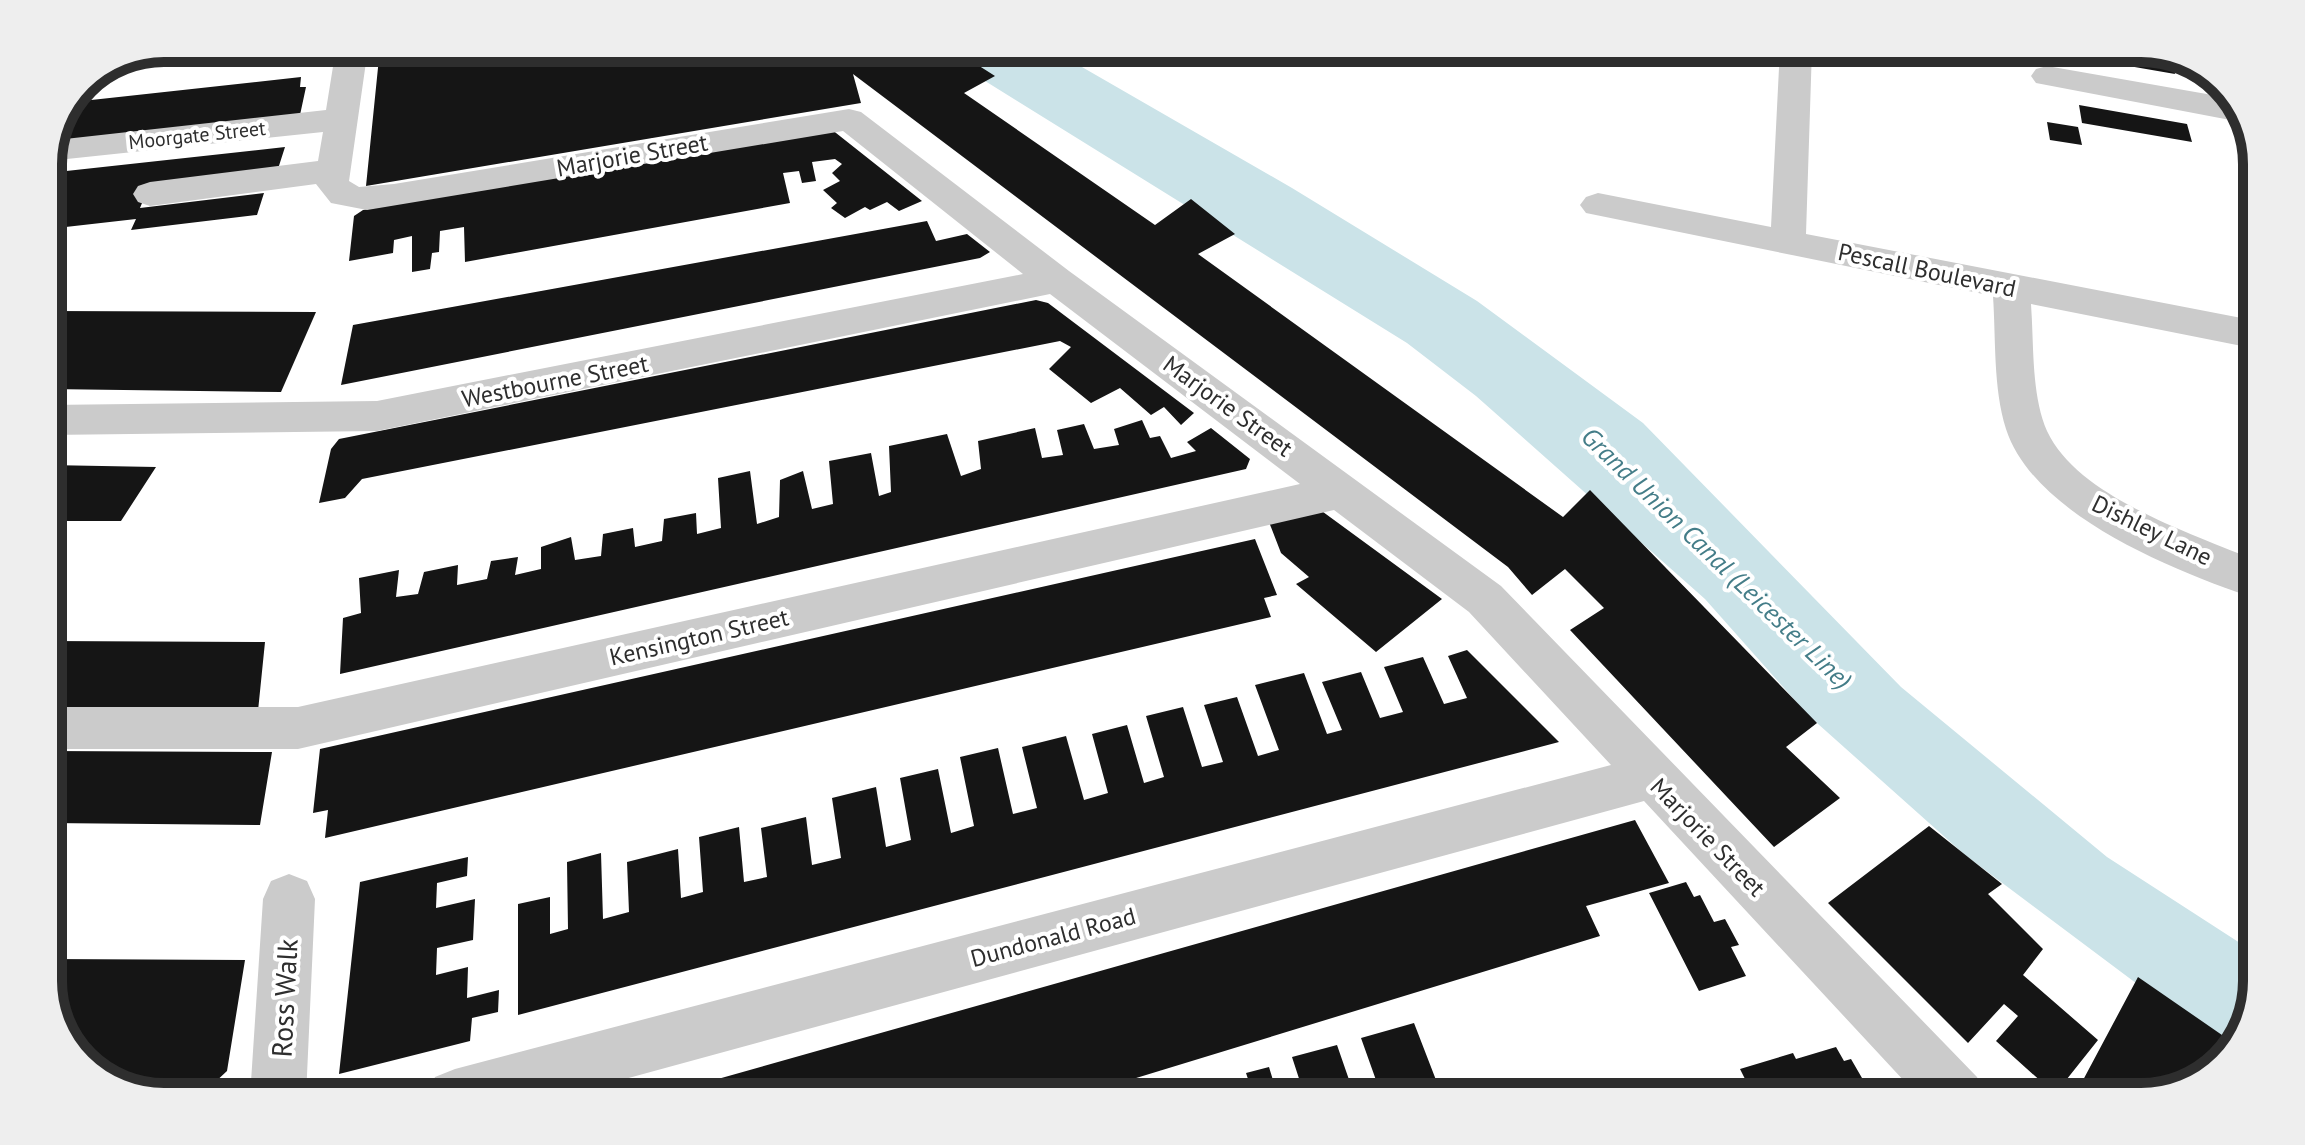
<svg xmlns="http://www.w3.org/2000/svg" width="2305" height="1145" viewBox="0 0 2305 1145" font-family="'PT Sans',sans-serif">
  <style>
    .water { fill: #cbe3e8 }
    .building { fill: #151515 }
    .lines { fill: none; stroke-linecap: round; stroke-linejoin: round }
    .minor { fill: #cbcbcb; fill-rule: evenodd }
    .labels { text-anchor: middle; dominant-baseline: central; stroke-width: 8; stroke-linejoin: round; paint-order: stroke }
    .far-street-label { font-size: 20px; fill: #2e2e2e; stroke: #fff }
    .street-label { font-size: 24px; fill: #2e2e2e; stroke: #fff }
    .water-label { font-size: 26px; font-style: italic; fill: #447d88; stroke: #fff }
    .near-street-label { font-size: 28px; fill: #2e2e2e; stroke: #fff }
    .rim { fill: none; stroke: #2e2e2e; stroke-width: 10 }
  </style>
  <rect width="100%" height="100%" fill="#fff"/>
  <path class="water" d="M932,48H1049L1292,188L1477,301L1643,423L1901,687L2107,857L2257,954V981L2245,1032L2228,1052L1965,855L1808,715L1705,599L1476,396L1407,343Z"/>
  <path class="building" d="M380,48H951L995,76L964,93L1155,225L1191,199L1235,234L1198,254L1563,517L1590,490L1817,723L1786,747L1840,798L1774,847L1570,630L1604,608L1565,569L1532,595L1508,567L853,74L861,103L366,186Z
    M2070,48H2116L2171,57L2175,74L2071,56Z
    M301,77L300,87H306L300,115L55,142L73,102Z
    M2079,105L2187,124L2192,142L2082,123Z
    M2047,122L2078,127L2082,145L2050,140Z
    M831,129L922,201L899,211L887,202L870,210L865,207L845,218L831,208L837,203L823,190L840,181L832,173L842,164L835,159L812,162L816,181L802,183L799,171L783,173L790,203L465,262L464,227L440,231L439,252L432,253L430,269L412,272V236L394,240L393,253L349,261L354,216L363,210Z
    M285,147L277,172L149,186L140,208L264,193L257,215L131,230L136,219L48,229V173Z
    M927,221L936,241L967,234L990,252L980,258L341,385L353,325Z
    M1036,300L1048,303L1194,413L1181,425L1164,407L1151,415L1120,388L1091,403L1049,369L1071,347L1060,341L362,479L345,498L319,503L331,449L339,439Z
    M48,311L316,312L281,392L48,389Z
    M1142,420L1150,438L1160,436L1171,458L1196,451L1187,442L1211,428L1250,459L1246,469L340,674L343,618L361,613L359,578L399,570L396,597L418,594L424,572L458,565L457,585L487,579L491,561L518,557L515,575L541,569V547L571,537L575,560L601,556L603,534L633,528L635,547L662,541L664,519L696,513L697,534L721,528L718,478L750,471L757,524L779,517L780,480L803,471L812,509L833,504L829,461L871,453L879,496L891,492L889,446L947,434L961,476L981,469L978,441L1035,428L1042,458L1063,455L1057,430L1084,424L1094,449L1119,445L1114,429Z
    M48,465L156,467L121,521H48Z
    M1319,509L1442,599L1376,652L1296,584L1309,577L1281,553L1269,522Z
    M1255,539L1277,595L1264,598L1271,617L325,838L328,810L313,813L320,749Z
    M48,641L265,642L258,711L48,710Z
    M1467,650L1559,742L518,1015V904L550,897V934L568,929L567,862L601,853L603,919L629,912L627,862L678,849L681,898L703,892L699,837L739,827L744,882L767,877L761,828L806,817L812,865L841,858L832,798L876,787L886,847L911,840L900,778L938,769L951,833L974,826L960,757L998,748L1013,814L1037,808L1022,747L1066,736L1084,800L1108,793L1092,734L1127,725L1144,783L1164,777L1146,716L1183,707L1202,767L1223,762L1204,705L1237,697L1258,756L1279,750L1255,685L1304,673L1327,734L1342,730L1322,682L1361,672L1380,718L1403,712L1384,667L1423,657L1444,704L1467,698L1448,656Z
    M48,751L272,752L260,825L48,823Z
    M1635,820L1669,883L1586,906L1600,936L1074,1097H654Z
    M1929,826L2002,884L1988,894L2043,949L2023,975L2098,1040L2055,1094L1996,1041L2018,1016L2004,1004L1968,1043L1828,903Z
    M468,857L467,876L437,883L436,908L475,899L473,940L437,948L436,975L468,967L467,998L499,990L498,1012L472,1018L470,1041L339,1074L360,882Z
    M1686,882L1694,897L1700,895L1714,922L1725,919L1739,945L1731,947L1746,976L1699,991L1649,893Z
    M48,959L245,960L227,1071L212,1085L109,1081L68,1046L48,989Z
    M2138,977L2235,1044L2205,1078L2141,1097H2074Z
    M1414,1023L1436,1080L1426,1083L1431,1097H1382L1361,1038Z
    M1337,1045L1355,1097H1305L1292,1057Z
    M1836,1047L1844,1061L1851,1059L1873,1097H1725L1750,1089L1740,1069L1793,1053L1796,1059Z
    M1269,1067L1278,1097H1254L1246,1073Z
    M1685,1083L1692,1097H1643L1642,1096Z"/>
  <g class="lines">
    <path class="minor" d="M336,48H368L349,181L359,187L394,184L849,109L861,112L1069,271L1501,586L1977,1077L1985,1097H1919L1644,801L559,1097H427L435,1077L455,1069L1611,765L1469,612L1334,510L298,749H48V707H298L1300,484L1050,294L377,431L48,435V405L377,401L1023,274L843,131L367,210L331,203L316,184L150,206L138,202L133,194L138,186L150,182L318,161L323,132L48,161L56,140L326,110Z
      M1780,48H1812L1806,234L2257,321V349L2031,304C2034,344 2031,394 2047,431C2078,498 2194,534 2257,561V599C2177,572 2034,516 2006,429C1993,387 1996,340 1993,296L1586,213L1580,205L1586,197L1598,193L1771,227Z
      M2047,66L2218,96L2238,102L2246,123L2036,83L2031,76L2036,69Z
      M289,874L307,881L315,899L306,1097H250L263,899L271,881Z"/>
  </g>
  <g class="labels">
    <g class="far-street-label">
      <text transform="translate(197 135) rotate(-6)">Moorgate Street</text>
    </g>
    <g class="street-label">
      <text transform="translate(632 155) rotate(-10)">Marjorie Street</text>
      <text transform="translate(1927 270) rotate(12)">Pescall Boulevard</text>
      <text transform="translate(555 381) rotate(-11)">Westbourne Street</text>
      <text transform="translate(1228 406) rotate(36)">Marjorie Street</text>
      <text transform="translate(2152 530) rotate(26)">Dishley Lane</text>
      <text transform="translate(699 637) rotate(-13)">Kensington Street</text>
      <text transform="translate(1708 837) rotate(46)">Marjorie Street</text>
      <text transform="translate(1053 937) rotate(-15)">Dundonald Road</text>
    </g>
    <g class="water-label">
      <text transform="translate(1717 558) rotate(44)">Grand Union Canal (Leicester Line)</text>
    </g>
    <g class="near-street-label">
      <text transform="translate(284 998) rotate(-87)">Ross Walk</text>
    </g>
  </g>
  <path d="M0 0H2305V1145H0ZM164 62H2141A102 102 0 0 1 2243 164V981A102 102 0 0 1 2141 1083H164A102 102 0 0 1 62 981V164A102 102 0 0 1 164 62Z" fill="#eee" fill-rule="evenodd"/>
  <path class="rim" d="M164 62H2141A102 102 0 0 1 2243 164V981A102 102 0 0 1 2141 1083H164A102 102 0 0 1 62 981V164A102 102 0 0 1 164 62Z"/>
</svg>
